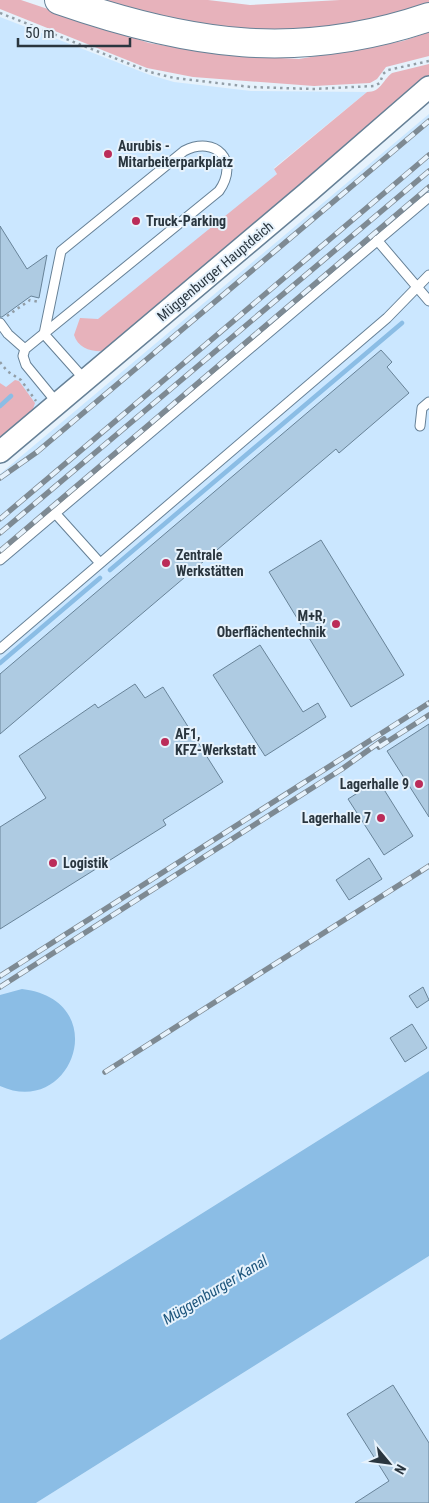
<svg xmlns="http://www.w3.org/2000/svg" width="429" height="1503" viewBox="0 0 429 1503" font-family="'Roboto Condensed',sans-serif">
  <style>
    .built { fill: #cbe7ff }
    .green { fill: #e7b2bb }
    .water { fill: #8bbde5 }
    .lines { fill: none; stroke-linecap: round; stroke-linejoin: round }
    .stream { stroke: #8bbde5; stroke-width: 4.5 }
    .building { fill: #aecbe2; stroke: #688398 }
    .service-casing { stroke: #668096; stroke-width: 11 }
    .tertiary-casing { stroke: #668096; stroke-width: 24 }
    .motorway-casing { stroke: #668096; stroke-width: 30 }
    .path { stroke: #929ea7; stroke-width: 2.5; stroke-dasharray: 2.5 4; stroke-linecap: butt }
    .service { stroke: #fff; stroke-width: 9 }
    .tertiary { stroke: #fff; stroke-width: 21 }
    .motorway { stroke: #fff; stroke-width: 28 }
    .rail-casing { stroke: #7e8a93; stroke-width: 5.5 }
    .rail { stroke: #e6f2fc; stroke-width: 4; stroke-dasharray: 11; stroke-linecap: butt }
    .poi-dot { fill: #bb2c59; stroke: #e6f2fc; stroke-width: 2 }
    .labels { text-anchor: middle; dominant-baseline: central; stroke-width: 4; stroke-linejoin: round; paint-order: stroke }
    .poi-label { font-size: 14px; font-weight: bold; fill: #2a363f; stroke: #e6f2fc; text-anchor: start }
    .street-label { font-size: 14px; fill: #2a363f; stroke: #e6f2fc }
    .water-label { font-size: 15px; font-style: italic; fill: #1e567d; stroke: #e6f2fc }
  </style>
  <rect width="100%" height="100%" fill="#e6f2fc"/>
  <path class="built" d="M0,17L150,75L174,82L251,91L367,92L274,168L277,174L118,342L31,415L0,383Z
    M429,114V1071L0,1340V474Z
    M429,1256V1503H36L378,1288Z"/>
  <path class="green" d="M0,0H21L149,43L224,55L299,59L403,41L429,32V56L386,67L377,79L370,83L314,86L193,77L147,68L0,9Z
    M89,0H208L250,5L340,0H429V2L379,22L350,30L223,35Z
    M429,64V76L364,134L104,351C91,352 78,348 74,335L80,318L98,319L277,174L274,169L367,92C381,92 382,81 392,73Z
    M15,380L19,381L35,403L31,415L0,441V383L6,387Z"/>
  <path class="water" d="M22,989C114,1000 73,1119 0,1086V995Z
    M429,1071V1256L36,1503H0V1340Z"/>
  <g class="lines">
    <path class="stream" d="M0,406L11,396
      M110,570L402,323
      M0,663L100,578"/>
  </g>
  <path class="building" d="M0,226L27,269L47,255L39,298L31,296L2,317H0Z
    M381,350L392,362L387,367L409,393L339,453L336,449L0,734V674Z
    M321,540L404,675L351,707L269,572Z
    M260,645L303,712L318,703L326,717L265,756L213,675Z
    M135,684L145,698L163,687L223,782L163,820L166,825L0,929V827L46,798L19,756L95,704L98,708Z
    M429,724V817L387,751Z
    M378,780L413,836L384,855L348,799Z
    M369,858L382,879L349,900L336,880Z
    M423,987L429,1000L417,1008L409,996Z
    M412,1024L427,1048L405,1062L390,1038Z
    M393,1385L429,1443V1503H355L389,1481L347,1414Z"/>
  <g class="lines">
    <defs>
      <path id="service" d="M377,240L429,301
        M0,323L8,334L25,349
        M44,334L61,251L184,151C216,135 240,161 219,191L25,349L23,356L26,365L58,404
        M44,334L85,380
        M420,426L422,408L429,402
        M55,513L100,563
        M0,560L429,197
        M0,649L387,318L429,275"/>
      <path id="tertiary" d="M0,452L307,193L429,87"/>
      <path id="motorway" d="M59,0C188,45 297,62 429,17"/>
    </defs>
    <use href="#service" class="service-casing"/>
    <use href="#tertiary" class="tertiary-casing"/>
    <use href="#motorway" class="motorway-casing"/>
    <path class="path" d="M0,13L150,72L174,78L251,87L313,89L374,86L380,83L383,74L388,70L429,61
      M7,316L30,300L39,302
      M0,362L7,371L21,380L36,401"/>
    <use href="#service" class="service"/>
    <use href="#tertiary" class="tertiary"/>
    <use href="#motorway" class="motorway"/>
    <defs>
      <path id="rail" d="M0,478L37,452L429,121
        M0,519L429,155
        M0,533L429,171
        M0,551L429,187
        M379,747L429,715
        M0,976L429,703
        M0,987L342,769L384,739
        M105,1072L429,866"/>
    </defs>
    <use href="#rail" class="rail-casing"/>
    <use href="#rail" class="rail"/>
  </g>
  <g class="poi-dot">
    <circle cx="108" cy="154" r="5"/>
    <circle cx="136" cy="221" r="5"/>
    <circle cx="166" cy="563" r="5"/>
    <circle cx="336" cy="624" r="5"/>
    <circle cx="165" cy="742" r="5"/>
    <circle cx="419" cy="784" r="5"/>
    <circle cx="381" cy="818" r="5"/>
    <circle cx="53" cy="863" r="5"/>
  </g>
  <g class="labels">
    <g class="poi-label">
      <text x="118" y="146">Aurubis -<tspan x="118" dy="16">Mitarbeiterparkplatz</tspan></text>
      <text x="146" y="221">Truck-Parking</text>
      <text x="176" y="555">Zentrale<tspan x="176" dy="16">Werkstätten</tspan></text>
      <text x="326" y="616" text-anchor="end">M+R,<tspan x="326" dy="16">Oberflächentechnik</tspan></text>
      <text x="175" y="734">AF1,<tspan x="175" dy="16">KFZ-Werkstatt</tspan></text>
      <text x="409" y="784" text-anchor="end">Lagerhalle 9</text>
      <text x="371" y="818" text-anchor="end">Lagerhalle 7</text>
      <text x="63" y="863">Logistik</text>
    </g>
    <g class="street-label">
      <text transform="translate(215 271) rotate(-40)">Müggenburger Hauptdeich</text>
    </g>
    <g class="water-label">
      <text transform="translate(215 1290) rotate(-31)">Müggenburger Kanal</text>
    </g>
  </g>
  <g transform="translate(389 1463) rotate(119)" stroke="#e6f2fc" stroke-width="4" paint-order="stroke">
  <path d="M0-4L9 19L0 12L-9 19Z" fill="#2a363f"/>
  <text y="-8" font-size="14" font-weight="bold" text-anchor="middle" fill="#2a363f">N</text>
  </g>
  <path d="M18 38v8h112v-8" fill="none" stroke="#2a363f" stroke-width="2.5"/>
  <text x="25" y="38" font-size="15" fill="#2a363f" stroke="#e6f2fc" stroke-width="4" paint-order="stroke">50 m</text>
</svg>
